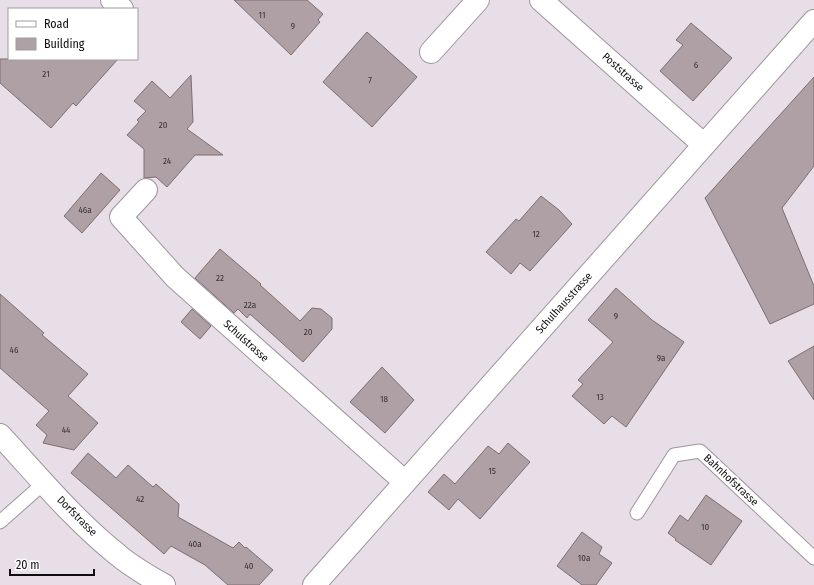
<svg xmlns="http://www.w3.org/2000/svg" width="814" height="585" viewBox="0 0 814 585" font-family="'Fira Sans Condensed',sans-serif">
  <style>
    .building { fill: #aea0a4; stroke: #7c6f73 }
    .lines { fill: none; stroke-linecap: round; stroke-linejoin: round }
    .service-casing { stroke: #9e959f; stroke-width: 15 }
    .minor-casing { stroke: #9e959f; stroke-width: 24 }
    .tertiary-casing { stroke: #9e959f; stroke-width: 24 }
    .service { stroke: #fff; stroke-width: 13 }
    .minor { stroke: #fff; stroke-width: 22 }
    .tertiary { stroke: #fff; stroke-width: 22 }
    .labels { text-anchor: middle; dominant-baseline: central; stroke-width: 4; stroke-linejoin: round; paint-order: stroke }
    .number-label { font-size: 9px; fill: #383235 }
    .street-label { font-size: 11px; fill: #100d10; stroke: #fff }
  </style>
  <rect width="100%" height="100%" fill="#e8dee8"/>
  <path class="building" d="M234,0H307L323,14L318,20L320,22L291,55Z
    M691,23L732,58L693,101L660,71L683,45L676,40Z
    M367,32L417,77L372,127L323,82Z
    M0,59H118L76,106L73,103L51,128L0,83Z
    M191,75L193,122L187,129L223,155H195L167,187L156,177L144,178V149L127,135L139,122L137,120L146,111L134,101L152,81L170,98Z
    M814,77V166L782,208L814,286V304L770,324L705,198Z
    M101,173L120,190L82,233L64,216Z
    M541,196L559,210L572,224L530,271L520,263L511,274L486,252L516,219L519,221Z
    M220,249L261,284L260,285L300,321L312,308L321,309L332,318V329L303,362L250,314L247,318L238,309L234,313L195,278Z
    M616,288L652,320L684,342L626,427L612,416L604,424L572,396L583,384L578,380L613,342L588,320Z
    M0,294L44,333L42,335L88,374L68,396L98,423L74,450L43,443L47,435L36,425L49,411L0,368Z
    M192,309L211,326L200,339L181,322Z
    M814,346V400L788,361Z
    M382,367L414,400L385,433L350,402Z
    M508,443L530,462L480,519L458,499L449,510L428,492L444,474L455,484L488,446L499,454Z
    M88,453L116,478L128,465L153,487L156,484L179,504L178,517L233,548L239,542L245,548L246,547L273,570L259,585H228L205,565L171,546L164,554L71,473Z
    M706,495L742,521L711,565L675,540L676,539L668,533L680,515L688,521Z
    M582,532L602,547L599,554L612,563L596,585H582L557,566Z"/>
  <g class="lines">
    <defs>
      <path id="service" d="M637,513L674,455L700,451L814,558
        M0,522L44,483"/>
      <path id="minor" d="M112,0L122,9
        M541,0L704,145
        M431,52L478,0
        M146,190L121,217L175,277L405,482
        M0,435C37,475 75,521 118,555C132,567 148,576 164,585"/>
      <path id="tertiary" d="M314,585L814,21"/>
    </defs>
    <use href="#service" class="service-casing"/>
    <use href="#minor" class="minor-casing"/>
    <use href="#tertiary" class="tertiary-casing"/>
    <use href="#service" class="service"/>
    <use href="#minor" class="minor"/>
    <use href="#tertiary" class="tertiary"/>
  </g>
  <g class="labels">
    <g class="number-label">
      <text x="262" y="15">11</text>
      <text x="293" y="26">9</text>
      <text x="696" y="65">6</text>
      <text x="46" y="74">21</text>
      <text x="370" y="80">7</text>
      <text x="163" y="125">20</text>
      <text x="167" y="161">24</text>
      <text x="85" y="210">46a</text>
      <text x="536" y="234">12</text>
      <text x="220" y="278">22</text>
      <text x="250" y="305">22a</text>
      <text x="616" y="316">9</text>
      <text x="308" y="332">20</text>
      <text x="14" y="350">46</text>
      <text x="661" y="358">9a</text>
      <text x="600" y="397">13</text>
      <text x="384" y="399">18</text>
      <text x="66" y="430">44</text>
      <text x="492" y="471">15</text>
      <text x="140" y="499">42</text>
      <text x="705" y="527">10</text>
      <text x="195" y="544">40a</text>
      <text x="584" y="558">10a</text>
      <text x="249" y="566">40</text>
    </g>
    <g class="street-label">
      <text transform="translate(623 72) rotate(42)">Poststrasse</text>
      <text transform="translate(564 303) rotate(-48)">Schulhausstrasse</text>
      <text transform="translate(246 341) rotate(42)">Schulstrasse</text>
      <text transform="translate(731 480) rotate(43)">Bahnhofstrasse</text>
      <text transform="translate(77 516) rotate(45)">Dorfstrasse</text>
    </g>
  </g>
  <rect x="8" y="8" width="130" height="52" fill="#ffffff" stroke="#9f9e9f"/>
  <rect x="16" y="21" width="20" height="6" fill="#ffffff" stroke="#9f9e9f"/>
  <text x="44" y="28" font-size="12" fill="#100d10">Road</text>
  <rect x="16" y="38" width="20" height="12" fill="#aea0a4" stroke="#9f9e9f"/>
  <text x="44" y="48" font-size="12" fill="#100d10">Building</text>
  <path d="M10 569v6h84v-6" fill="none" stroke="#100d10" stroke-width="2"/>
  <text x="16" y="569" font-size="12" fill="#100d10" stroke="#ffffff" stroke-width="3" paint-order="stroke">20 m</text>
</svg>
